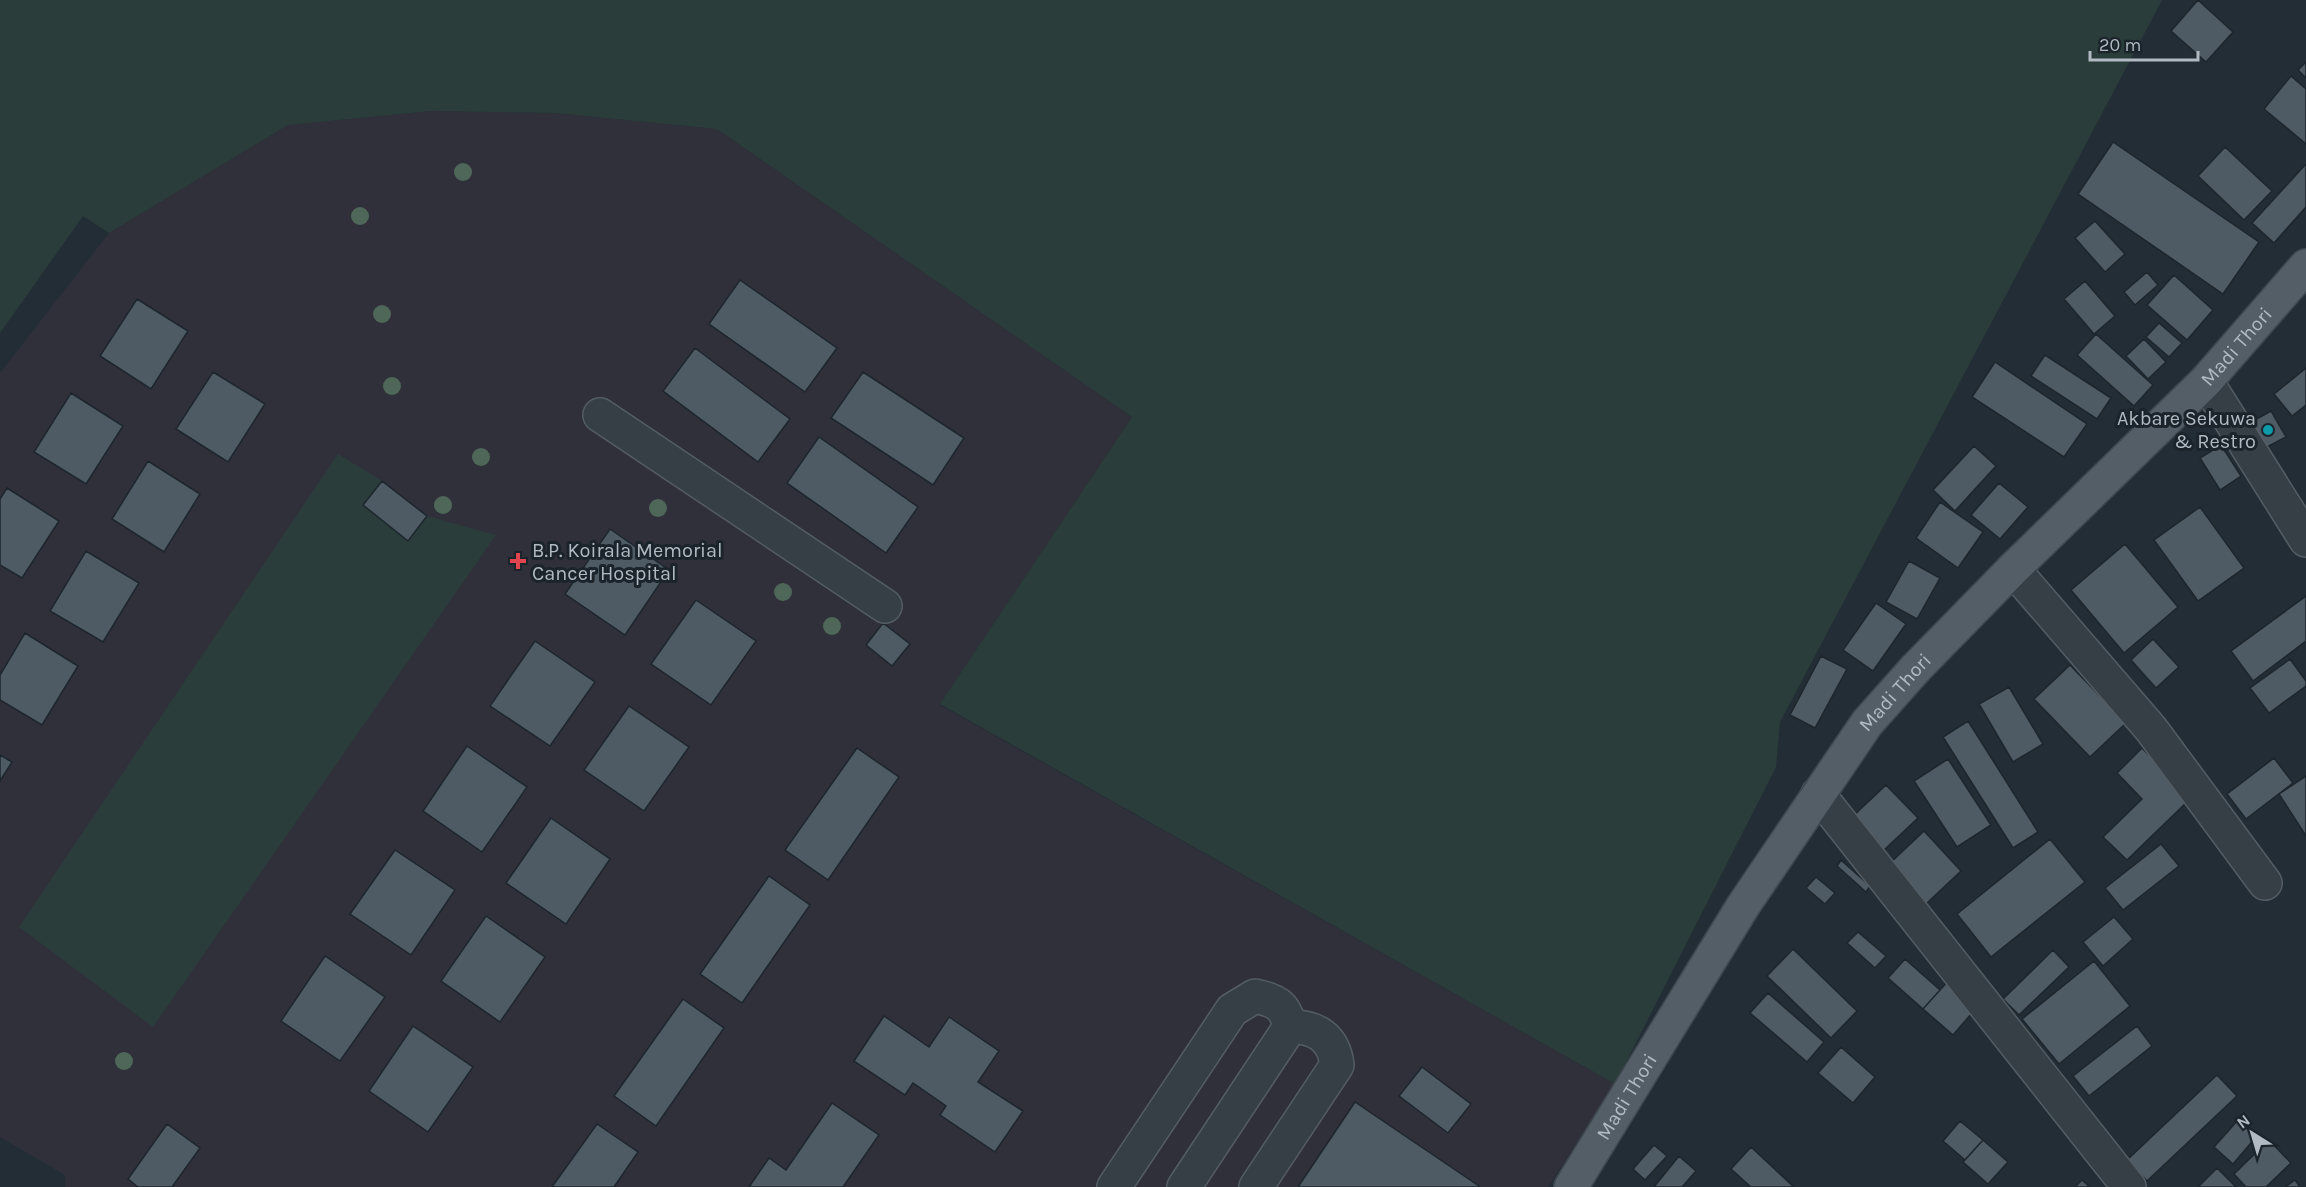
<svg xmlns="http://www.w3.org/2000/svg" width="2306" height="1187" viewBox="0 0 2306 1187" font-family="Karla,sans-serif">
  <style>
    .medical { fill: #30303b }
    .green { fill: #2b3d3a }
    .building { fill: #4e5a64; stroke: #1d262d; stroke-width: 1.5 }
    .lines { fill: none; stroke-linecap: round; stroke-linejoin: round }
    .minor-casing { stroke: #545d64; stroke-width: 36 }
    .major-casing { stroke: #3f484f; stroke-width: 36 }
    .minor { stroke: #363f46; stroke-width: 33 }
    .major { stroke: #545e66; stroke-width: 33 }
    .tree { fill: #4e6758 }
    .culture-dot { fill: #0f9aa8; stroke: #1b242b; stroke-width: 2 }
    .health-dot { fill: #e0444e; stroke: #1b242b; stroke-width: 2 }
    .labels { text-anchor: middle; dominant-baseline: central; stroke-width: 6; stroke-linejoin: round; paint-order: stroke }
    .street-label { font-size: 20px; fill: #b1bac2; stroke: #1b242b }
    .poi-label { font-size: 20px; fill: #b1bac2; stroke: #1b242b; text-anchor: end }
  </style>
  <rect width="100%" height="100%" fill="#232d35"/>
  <path class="medical" d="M431,111L555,113L717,129L1132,417L940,705L1615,1084L1548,1187H65V1175L0,1137V373L109,233L288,125Z"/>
  <path class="green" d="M0,0H2162L1780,722L1776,767L1615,1084L940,704L1132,417L717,129L555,113L431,111L288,125L109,233L83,216L0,333Z
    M338,454L382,481L363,505L408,541L427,516L496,535L153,1027L19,927Z"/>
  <path class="building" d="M2198,0L2233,32L2206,62L2171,31Z
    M2306,62V78L2298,70Z
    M2291,76L2306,89V144L2264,109Z
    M2113,142L2259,242L2223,294L2078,194Z
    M2225,147L2272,191L2244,220L2198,176Z
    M2306,164V207L2274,243L2252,223Z
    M2095,221L2125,254L2105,272L2075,238Z
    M2147,272L2158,285L2135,305L2124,292Z
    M2174,275L2213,310L2187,340L2147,305Z
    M740,280L837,348L805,392L709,324Z
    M2085,281L2115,316L2094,334L2064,299Z
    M137,299L188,331L151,389L100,356Z
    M2159,323L2182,343L2169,357L2146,337Z
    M2096,334L2153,385L2134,406L2077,355Z
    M2144,339L2166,362L2148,379L2126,356Z
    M695,348L790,419L758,462L663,391Z
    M2045,355L2111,398L2097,419L2031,376Z
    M1995,362L2087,424L2064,457L1972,397Z
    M2306,368V405L2292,416L2274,394Z
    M213,372L265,404L228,462L176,429Z
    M863,372L964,438L933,485L831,418Z
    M71,393L123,426L86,484L34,452Z
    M2271,411L2286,437L2265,448L2251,422Z
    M819,437L918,507L886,553L787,483Z
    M2221,445L2241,476L2220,490L2200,458Z
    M1974,446L1996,466L1955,511L1933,490Z
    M148,461L200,494L164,552L112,519Z
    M382,481L427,516L408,541L363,505Z
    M1999,483L2028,507L2000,539L1971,515Z
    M7,488L59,521L22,578L0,565V499Z
    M1940,502L1983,532L1958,568L1916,538Z
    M2200,507L2244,568L2198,601L2154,540Z
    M610,529L669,570L625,635L565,594Z
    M2125,544L2178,607L2124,653L2071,590Z
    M86,551L139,583L103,642L50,611Z
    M1909,561L1940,578L1917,619L1886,602Z
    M2306,596V641L2253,681L2231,651Z
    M696,600L756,641L711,705L651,664Z
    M1876,603L1906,624L1873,671L1843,650Z
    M883,623L910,644L892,666L866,645Z
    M25,633L78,666L42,725L0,700V675Z
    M2153,639L2179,667L2156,688L2131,660Z
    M535,641L595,682L550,746L490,706Z
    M1821,656L1847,669L1815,728L1790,715Z
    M2290,659L2306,681V686L2269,713L2250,688Z
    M2070,665L2126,723L2090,757L2034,699Z
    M2009,687L2043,744L2013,762L1979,704Z
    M629,706L689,747L644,811L584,770Z
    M1968,721L2038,832L2013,848L1943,737Z
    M467,746L527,787L482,852L423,811Z
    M857,748L899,777L828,880L785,850Z
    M2142,748L2191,798L2127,860L2103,837L2142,799L2117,773Z
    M0,755L12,762L0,781Z
    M2274,758L2293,783L2246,819L2227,794Z
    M1948,759L1991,825L1957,847L1914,781Z
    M2306,776V836L2279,794Z
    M1886,785L1918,818L1883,851L1851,818Z
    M551,818L610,859L566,924L506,883Z
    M1924,831L1961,871L1926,904L1888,865Z
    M2050,839L2085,882L1991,957L1957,914Z
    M2161,844L2179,866L2123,910L2105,888Z
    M395,850L455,890L411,955L350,914Z
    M1841,860L1870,886L1866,892L1837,866Z
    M769,876L810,905L742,1003L700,974Z
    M1816,877L1835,893L1825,904L1806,888Z
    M486,916L545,957L500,1022L441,981Z
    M2114,917L2133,939L2103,966L2083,942Z
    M1858,932L1886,956L1875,968L1847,943Z
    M1793,949L1857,1011L1831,1038L1767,976Z
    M2053,950L2069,967L2019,1015L2003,999Z
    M325,956L385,997L340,1061L281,1021Z
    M1905,959L1940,990L1923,1009L1888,978Z
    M2094,961L2130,1006L2059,1064L2022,1019Z
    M1949,980L1978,1006L1953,1035L1923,1009Z
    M1768,993L1824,1042L1807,1062L1750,1013Z
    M683,999L724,1028L656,1126L614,1096Z
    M884,1016L929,1047L949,1017L999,1051L978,1082L1023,1111L995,1152L940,1115L946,1106L913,1083L905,1095L854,1061Z
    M413,1026L473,1067L428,1132L369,1091Z
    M2137,1026L2152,1046L2089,1096L2073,1076Z
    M1841,1047L1875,1077L1853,1103L1818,1073Z
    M1422,1067L1471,1104L1448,1133L1399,1096Z
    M2217,1075L2237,1096L2147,1181L2127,1160Z
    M1355,1102L1479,1186L1478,1187H1298Z
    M832,1103L879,1135L843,1187H749L769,1158L786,1170Z
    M2238,1120L2256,1137L2233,1164L2214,1147Z
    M1960,1121L1983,1140L1965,1160L1943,1141Z
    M167,1124L200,1148L172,1187H138L128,1179Z
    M597,1124L638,1152L614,1187H552Z
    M1983,1140L2008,1162L1988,1184L1963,1162Z
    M2269,1140L2291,1163L2266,1187H2246L2234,1174Z
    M1654,1145L1667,1156L1645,1180L1633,1169Z
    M1751,1147L1794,1187H1751L1731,1169Z
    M1679,1156L1696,1171L1682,1187H1654Z
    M2217,1168L2236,1187H2198Z
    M2082,1180L2090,1187H2075Z
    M2295,1180L2300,1187H2285Z"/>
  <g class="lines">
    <defs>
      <path id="minor" d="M2206,381L2306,540
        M600,415L885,606
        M2013,569L2151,729L2265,883
        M1818,794L2129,1187
        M1114,1187L1232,1010L1255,996C1276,1001 1285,1004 1290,1027L1184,1187
        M1256,1187L1337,1065C1334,1039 1317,1026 1290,1027"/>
      <g id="major">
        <path id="s1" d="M1571,1187L1743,906L1867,723L1916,668L2013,569L2206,381L2306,266"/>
      </g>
    </defs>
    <use href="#minor" class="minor-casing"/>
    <use href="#major" class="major-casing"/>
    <use href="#minor" class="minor"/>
    <use href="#major" class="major"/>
  </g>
  <g class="tree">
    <circle cx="463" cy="172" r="9"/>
    <circle cx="360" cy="216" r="9"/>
    <circle cx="382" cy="314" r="9"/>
    <circle cx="392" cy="386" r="9"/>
    <circle cx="481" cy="457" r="9"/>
    <circle cx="443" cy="505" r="9"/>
    <circle cx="658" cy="508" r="9"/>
    <circle cx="783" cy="592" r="9"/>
    <circle cx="832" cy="626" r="9"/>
    <circle cx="124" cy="1061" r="9"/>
  </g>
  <circle class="culture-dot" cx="2268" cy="430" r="6"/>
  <path class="health-dot" d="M515 552h6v6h6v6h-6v6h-6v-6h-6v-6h6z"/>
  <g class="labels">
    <g class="street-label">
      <text stroke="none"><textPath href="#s1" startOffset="1078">Madi Thori</textPath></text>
      <text stroke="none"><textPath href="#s1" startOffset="592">Madi Thori</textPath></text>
      <text stroke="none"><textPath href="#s1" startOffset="106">Madi Thori</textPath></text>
    </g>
    <g class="poi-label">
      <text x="2256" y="418">Akbare Sekuwa<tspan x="2256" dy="23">&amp; Restro</tspan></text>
      <text x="532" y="550" text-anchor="start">B.P. Koirala Memorial<tspan x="532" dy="23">Cancer Hospital</tspan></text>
    </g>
  </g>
  <g transform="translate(2252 1133) rotate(323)" stroke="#1b242b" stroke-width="4.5" paint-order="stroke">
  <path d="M0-4.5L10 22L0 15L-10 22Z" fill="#b1bac2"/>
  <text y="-9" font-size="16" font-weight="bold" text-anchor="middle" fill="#b1bac2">N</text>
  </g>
  <path d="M2090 51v9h108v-9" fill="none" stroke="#b1bac2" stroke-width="3"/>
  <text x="2099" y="51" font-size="18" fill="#b1bac2" stroke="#1b242b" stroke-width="4.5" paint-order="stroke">20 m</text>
</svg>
